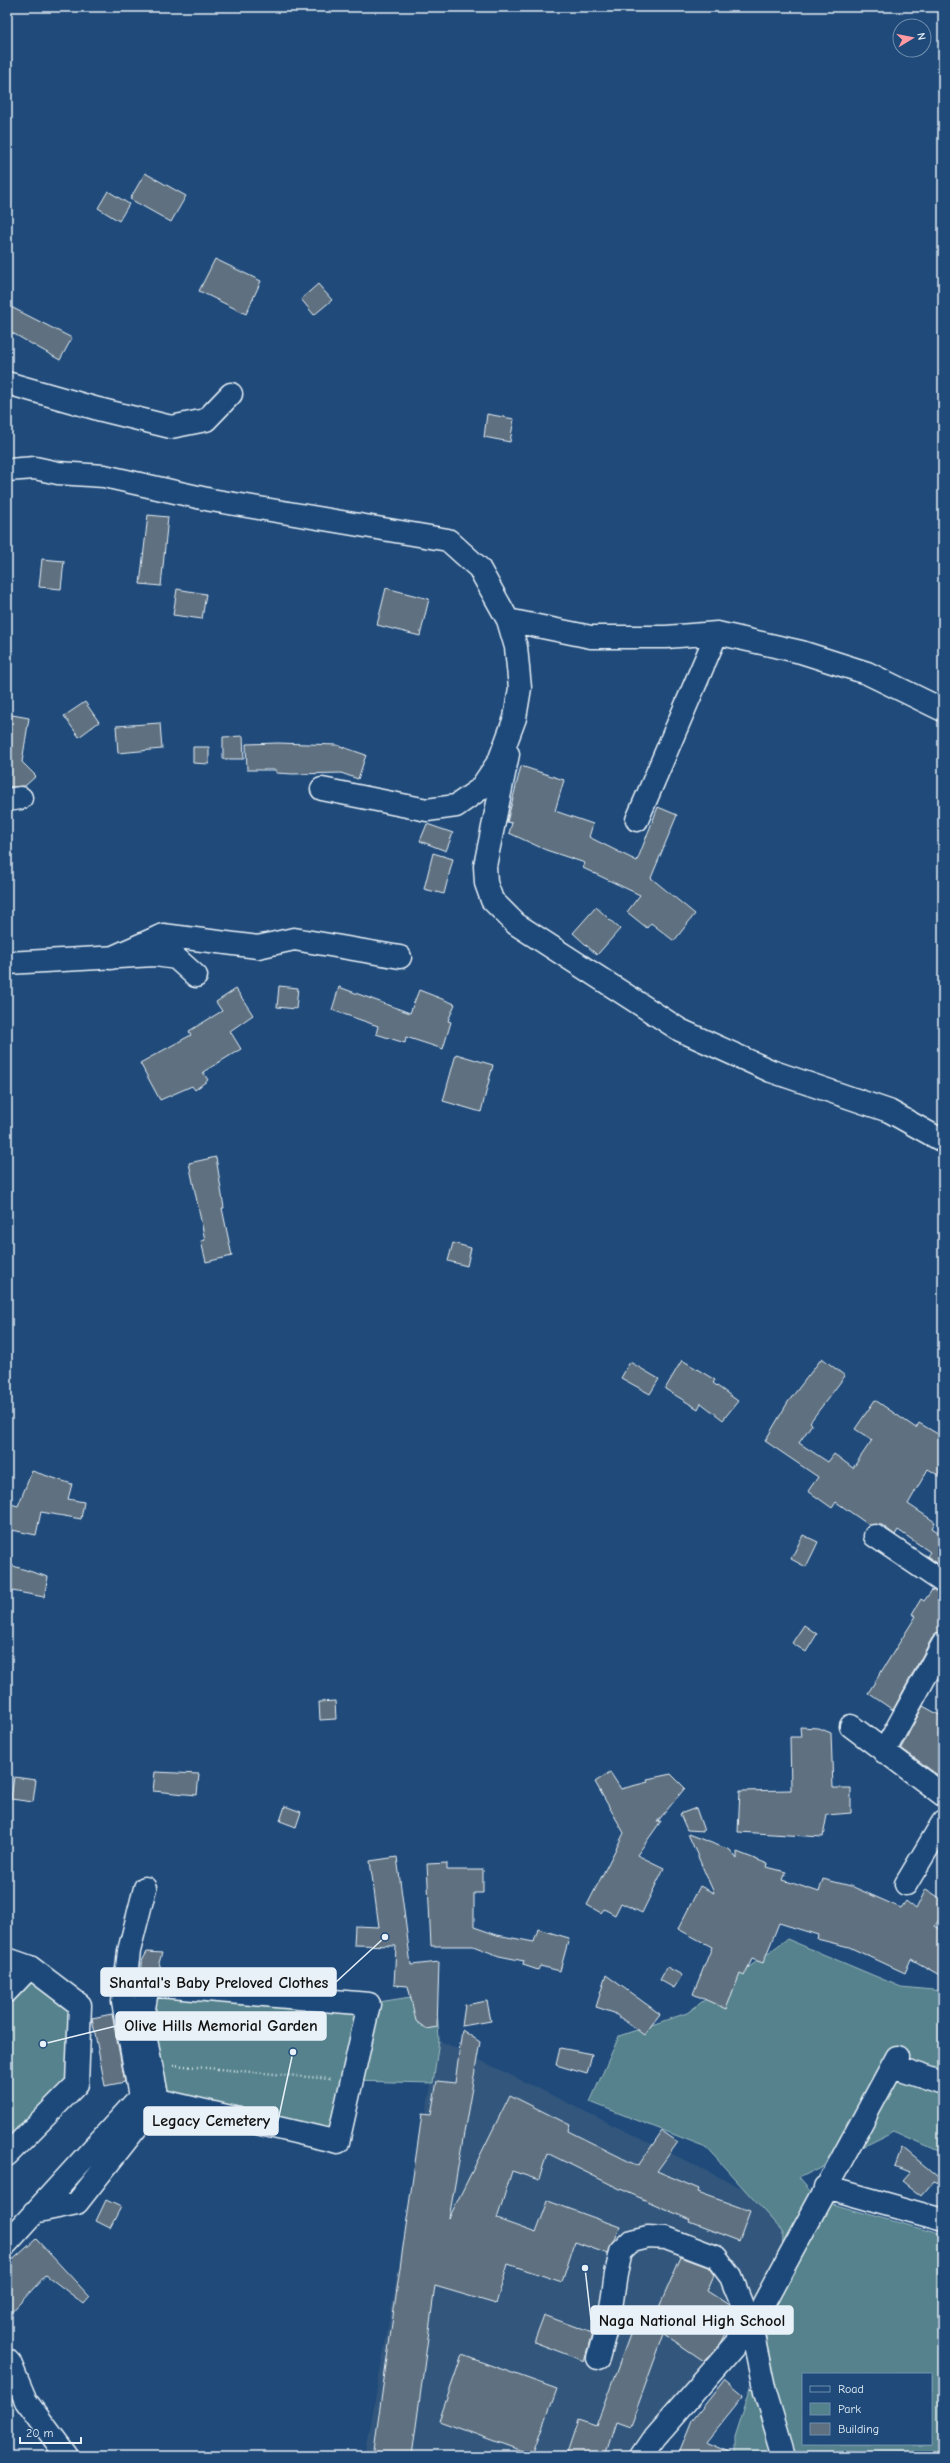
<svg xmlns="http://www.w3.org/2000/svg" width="950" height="2463" viewBox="0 0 950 2463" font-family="'Comic Neue',sans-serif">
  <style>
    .built { fill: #32567c }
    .green { fill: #54828c; stroke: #9ebac2; fill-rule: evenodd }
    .building { fill: #5f7180; stroke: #e8f1f8 }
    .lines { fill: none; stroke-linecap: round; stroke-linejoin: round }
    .minor-casing { stroke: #e8f1f8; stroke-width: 25 }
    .path { stroke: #e8f1f8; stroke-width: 2.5; stroke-dasharray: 1 3; stroke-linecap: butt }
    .minor { stroke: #1f4a7a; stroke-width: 22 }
    .leader { fill: none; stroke: #e8f1f8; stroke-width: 1.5 }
    .callout-dot { fill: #e8f1f8; stroke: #1f4a7a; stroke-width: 1.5 }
    .callout { fill: #e8f1f8; stroke: #e8f1f8; stroke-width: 1.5 }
    .callout-label { font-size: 16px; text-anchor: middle; font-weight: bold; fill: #111 }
  </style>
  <rect width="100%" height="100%" fill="#1f4a7a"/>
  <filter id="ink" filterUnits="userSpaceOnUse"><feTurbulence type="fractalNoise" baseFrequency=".025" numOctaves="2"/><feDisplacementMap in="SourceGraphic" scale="8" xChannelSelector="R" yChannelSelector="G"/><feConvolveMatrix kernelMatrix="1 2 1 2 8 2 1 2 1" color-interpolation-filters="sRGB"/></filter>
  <g filter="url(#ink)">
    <path class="built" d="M439,2040L799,2216L745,2320L633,2456H365Z"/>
    <path class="green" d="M787,1939L901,1987L943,1991V2153L894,2131L799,2178L818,2200L943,2235V2456H735V2437L781,2293L783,2232L706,2147L590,2102L619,2036L687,2013ZM803,2374H931V2444H803Z
      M7,1959L80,2005L77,2084L7,2155Z
      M148,1985L366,2004L436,1993L439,2040L433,2083L351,2081L336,2141L158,2100Z"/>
    <path class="building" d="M145,173L186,196L171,222L130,199Z
      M108,191L129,204L119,221L98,208Z
      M215,259L261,281L246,314L199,291Z
      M318,284L332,300L314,315L301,299Z
      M7,305L72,338L60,360L7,330Z
      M487,414L514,419L510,442L484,437Z
      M148,515L168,517L161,586L140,584Z
      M42,559L64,561L61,589L39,587Z
      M386,588L429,599L420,636L377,625Z
      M177,589L206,594L202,619L173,615Z
      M85,702L99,722L79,737L64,716Z
      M7,714L29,718L22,762L36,776L25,786L7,787Z
      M160,723L162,749L118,753L116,726Z
      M243,736L244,759H223V737Z
      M278,743L337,745L366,755L358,779L341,773L293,774L276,773V770H247L246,744Z
      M193,747H209V764L193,763Z
      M521,766L564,780L555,811L593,824L589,837L637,861L658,807L677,815L651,878L695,914L674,941L651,923L647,928L627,912L640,895L583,868L585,863L546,850L509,833L512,823L507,822Z
      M427,824L453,833L446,851L420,841Z
      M433,853L453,859L444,894L424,889Z
      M596,907L620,929L597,955L573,933Z
      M279,986L298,988L296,1009L277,1007Z
      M339,987L410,1013L419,990L455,1004L448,1021L451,1022L443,1049L406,1037L405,1043L376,1034L378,1026L332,1010Z
      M236,989L253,1015L230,1031L241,1049L203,1072L208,1080L195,1090L192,1086L160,1100L140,1063L191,1035L189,1031L222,1011L216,1002Z
      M456,1054L493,1065L481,1112L443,1101Z
      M216,1157L224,1208H222L232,1256L206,1262L201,1241L205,1240L189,1163Z
      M453,1243L471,1248L467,1266L448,1261Z
      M822,1358L845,1376L810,1422L812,1424L799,1443L828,1462L834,1454L853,1468L872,1440L855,1429L875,1400L916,1428L919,1423L943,1437V1478L928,1469L908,1504L935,1522L932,1528L941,1534L943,1530V1567L927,1556L930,1552L898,1530L895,1535L882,1525H869L836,1502L832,1508L808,1491L818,1477L765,1441L788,1402Z
      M682,1360L715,1380L713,1383L738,1401L723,1420L701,1403L698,1409L665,1389Z
      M630,1362L659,1379L650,1394L621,1378Z
      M32,1471L72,1484L68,1499L84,1502L81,1519L41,1512L36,1535L7,1529V1503L18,1506Z
      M803,1535L818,1542L806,1567L791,1559Z
      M7,1564L48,1577L44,1597L7,1590Z
      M932,1590L943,1594V1632L937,1633L932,1638L893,1710L868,1693L916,1616L912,1614L921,1599L924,1601Z
      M804,1625L817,1634L806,1652L792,1643Z
      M335,1701L336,1719L320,1720L319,1702Z
      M923,1706L943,1717V1779L901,1748Z
      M800,1727L819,1728L831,1733L833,1788H851V1813L827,1815L823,1837L738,1832L740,1791L791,1790L790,1737H801Z
      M155,1772L199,1774L197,1795L153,1791Z
      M610,1772L621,1789L648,1782L647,1779L671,1774L685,1788L657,1822L661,1821L637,1855L664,1868L642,1913L621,1903L615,1915L604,1909L601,1913L587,1905L624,1833L595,1782Z
      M14,1777L36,1780L33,1802L11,1799Z
      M285,1806L301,1812L296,1827L280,1821Z
      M696,1808L704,1831L687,1830L680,1814Z
      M688,1834L730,1850L737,1859V1852L768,1864L767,1867L786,1872L783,1880L819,1892L823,1879L851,1886L901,1908L906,1901L916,1909L926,1889L943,1900V1913L935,1926L943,1931V1977L911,1959L905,1973L849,1947L817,1939L818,1935L779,1923L763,1963L752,1959L744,1976L740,1974L726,2009L693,1994L712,1947L678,1929L700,1886L714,1893Z
      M397,1857L411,1965L439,1962L437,2027L426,2029L416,2021L408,1986L394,1985L396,1946L354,1945L355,1926L379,1927L370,1861Z
      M447,1863V1870H483V1893H474V1927L497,1935L534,1942L538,1929L569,1938L560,1971L540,1966L538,1970L523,1965L524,1961L499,1956L473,1946H431L427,1864Z
      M147,1952L162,1953L159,1963L162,1971L141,1975V1963Z
      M667,1967L682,1975L674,1988L660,1980Z
      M606,1975L660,2014L644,2035L614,2013L596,2007Z
      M487,2001L491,2021L462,2026L465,2005Z
      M112,2014L125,2082L105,2086L92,2018Z
      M462,2030L480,2042L449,2218L510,2095L570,2125L568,2131L638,2166L662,2131L678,2142L657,2171L699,2189L698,2192L750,2211L739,2241L689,2222L690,2220L618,2188L547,2153L539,2180L512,2171L497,2219L536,2233L548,2201L620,2227L615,2240L608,2254L575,2242L562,2282L508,2264L496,2304L435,2286L412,2456H373L422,2114L431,2115L437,2081L455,2083Z
      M560,2048L592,2054L587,2074L556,2065Z
      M902,2147L943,2181V2186L933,2182L921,2196L902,2181L910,2172L895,2166Z
      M106,2200L121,2207L110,2228L96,2221Z
      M36,2239L90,2297L84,2304L46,2275L7,2317V2265Z
      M681,2257L708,2267L714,2275L707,2291L729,2305L734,2319L721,2343L704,2361L664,2334L630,2427L616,2422L605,2456H566L578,2420L596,2426L634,2324L649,2330Z
      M544,2315L592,2333L584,2361L534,2342Z
      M462,2355L557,2389L533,2455L439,2421Z
      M725,2379L744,2395L706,2442L739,2456H678L692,2421Z"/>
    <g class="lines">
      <defs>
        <path id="minor" d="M7,383L98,409L171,427L206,420L231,394
          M7,470L35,468L58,473L104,476L211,500L448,540L479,568L508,620L516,647L520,688L515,718L499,761L480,789L456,806L427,810L322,789
          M508,620L591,637H666L717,633L801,652L867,673L943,710
          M508,754L485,866L486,883L492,900L516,924L680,1030L771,1071L889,1111L943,1141
          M7,800L21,798
          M637,820L717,633
          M111,958L163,935L258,947L294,939L400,957
          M7,963L155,955L176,958L196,976
          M875,1536L943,1582
          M851,1726L943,1795
          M884,1752L943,1644
          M906,1884L943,1822
          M7,1959L30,1967L80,2005L77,2084L7,2155
          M7,1991L30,1967
          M892,2066L943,2083
          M825,2187L943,2220
          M34,2212L77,2203L158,2100L142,2020L148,1985L369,2004L338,2142L158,2100
          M7,2243L140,2097L123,2002L129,1951L145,1888
          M598,2358L610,2314L616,2274L621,2252L632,2241L648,2237L666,2238L716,2257L731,2277L751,2327L655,2437L642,2456
          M7,2360L10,2363L26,2401L67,2456
          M784,2456L765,2392L751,2327L897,2057"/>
      </defs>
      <use href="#minor" class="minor-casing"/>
      <path class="path" d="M173,2065L331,2079"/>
      <use href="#minor" class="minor"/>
    </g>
  </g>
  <path class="leader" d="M385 1937L336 1982M43 2044L116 2026M293 2052L278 2121M585 2268L591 2320"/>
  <g class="callout-dot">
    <circle cx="385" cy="1937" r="4"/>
    <circle cx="43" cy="2044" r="4"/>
    <circle cx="293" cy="2052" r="4"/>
    <circle cx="585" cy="2268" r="4"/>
  </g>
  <g class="callout">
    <rect x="101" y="1968" width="235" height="28" rx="4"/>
    <rect x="116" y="2012" width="210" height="28" rx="4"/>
    <rect x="144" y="2107" width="134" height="28" rx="4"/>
    <rect x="591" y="2306" width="202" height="28" rx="4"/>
  </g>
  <g class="callout-label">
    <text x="219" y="1988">Shantal's Baby Preloved Clothes</text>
    <text x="221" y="2031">Olive Hills Memorial Garden</text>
    <text x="211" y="2126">Legacy Cemetery</text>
    <text x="692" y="2326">Naga National High School</text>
  </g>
  <rect width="950" height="2463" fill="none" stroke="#1f4a7a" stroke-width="24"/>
  <rect x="12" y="12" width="926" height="2439" fill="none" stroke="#e8f1f8" stroke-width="1.5" filter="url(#ink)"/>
  <rect x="802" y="2373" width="130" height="72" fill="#1f4a7a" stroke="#6f8dac"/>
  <rect x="810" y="2386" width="20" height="6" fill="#1f4a7a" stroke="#6f8dac"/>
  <text x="838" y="2393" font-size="12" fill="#e8f1f8">Road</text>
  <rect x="810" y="2403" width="20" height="12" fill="#54828c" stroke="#6f8dac"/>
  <text x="838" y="2413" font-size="12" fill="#e8f1f8">Park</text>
  <rect x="810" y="2423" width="20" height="12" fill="#5f7180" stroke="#6f8dac"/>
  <text x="838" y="2433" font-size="12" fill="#e8f1f8">Building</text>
  <g transform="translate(912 38) rotate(80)"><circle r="19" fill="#1f4a7a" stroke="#6f8dac"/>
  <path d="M0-3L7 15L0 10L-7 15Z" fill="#ff9aa2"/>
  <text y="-6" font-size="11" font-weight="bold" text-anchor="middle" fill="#e8f1f8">N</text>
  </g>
  <path d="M20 2437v6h61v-6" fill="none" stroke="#e8f1f8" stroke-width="2"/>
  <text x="26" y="2437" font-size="12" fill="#e8f1f8" stroke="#1f4a7a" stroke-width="3" paint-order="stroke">20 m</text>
</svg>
